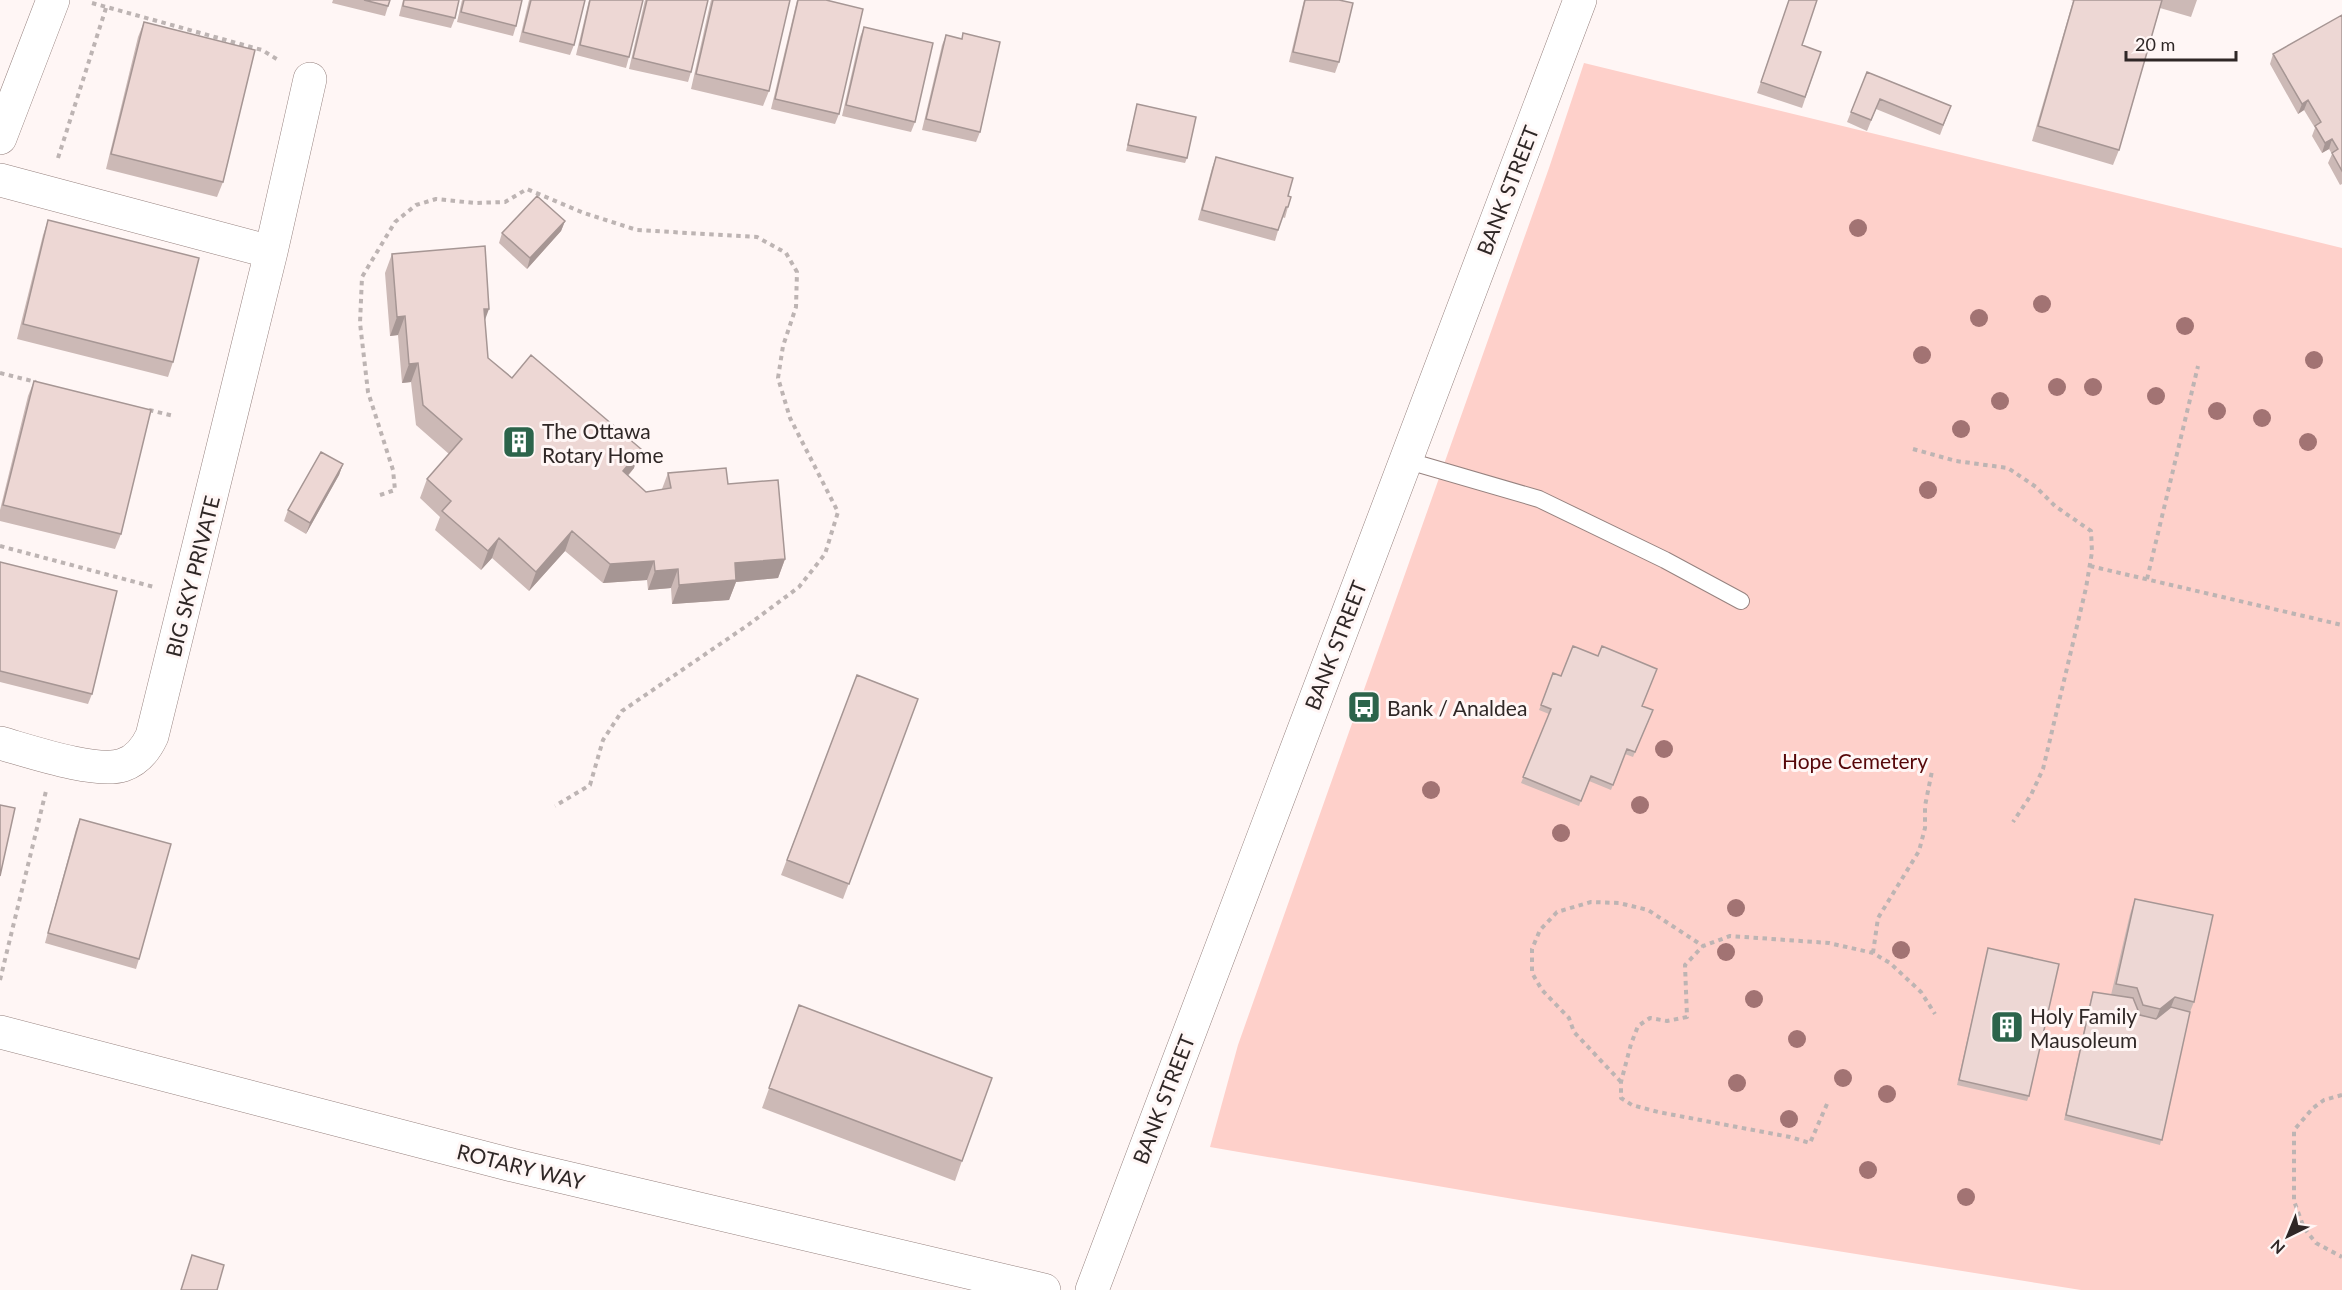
<svg xmlns="http://www.w3.org/2000/svg" width="2342" height="1290" viewBox="0 0 2342 1290" font-family="Lato,sans-serif">
  <style>
    .green { fill: #fed0ca }
    .lines { fill: none; stroke-linecap: round; stroke-linejoin: round }
    .service-casing { stroke: #96827f; stroke-width: 18 }
    .minor-casing { stroke: #96827f; stroke-width: 34 }
    .tertiary-casing { stroke: #96827f; stroke-width: 34 }
    .primary-casing { stroke: #96827f; stroke-width: 34 }
    .path { stroke: #bdb4b3; stroke-width: 4; stroke-dasharray: 4.5 4.5; stroke-linecap: butt }
    .service { stroke: #fff; stroke-width: 16 }
    .minor { stroke: #fff; stroke-width: 33 }
    .tertiary { stroke: #fff; stroke-width: 33 }
    .primary { stroke: #fff; stroke-width: 33 }
    .tree { fill: #a27373 }
    .wall { fill: #ccb9b6 }
    .shaded-wall { fill: #a69694 }
    .building { fill: #edd7d4; stroke: #a69694; stroke-width: 1.5 }
    .labels { text-anchor: middle; dominant-baseline: central; stroke-width: 6; stroke-linejoin: round; paint-order: stroke }
    .street-label { font-size: 21px; fill: #2f2726; stroke: #fff6f5 }
    .poi-label { font-size: 21px; fill: #2f2726; stroke: #fff6f5; text-anchor: start }
    .park-label { font-size: 21px; fill: #560709; stroke: #fff6f5 }
  </style>
  <rect width="100%" height="100%" fill="#fff6f5"/>
  <path class="green" d="M1584,63L2342,248V1290H2081L1525,1201L1210,1147L1238,1045L1549,168Z"/>
  <g class="lines">
    <defs>
      <path id="service" d="M1405,460L1539,499L1665,560L1741,601"/>
      <path id="minor" d="M0,138L53,0
        M0,180L271,252
        M0,743C29,751 96,774 123,765C138,760 146,749 152,736L271,252L310,79"/>
      <path id="tertiary" d="M0,1032L512,1165L1044,1290"/>
      <path id="primary" d="M1092,1290L1580,0"/>
    </defs>
    <use href="#service" class="service-casing"/>
    <use href="#minor" class="minor-casing"/>
    <use href="#tertiary" class="tertiary-casing"/>
    <use href="#primary" class="primary-casing"/>
    <path class="path" d="M92,3L262,50L280,61
      M58,158L106,8
      M0,373L36,382
      M149,410L174,416
      M1913,449L1956,461L2008,468L2036,487L2055,506L2091,531L2092,552L2086,588L2043,769L2031,795L2013,822
      M380,495L395,490L393,470L368,392L360,323L362,277L395,222L416,205L436,199L475,203L505,202L527,189L584,213L637,230L757,237L786,253L797,272L796,307L783,346L778,378L790,418L838,512L825,554L799,587L748,625L622,711L603,740L590,785L555,806
      M0,546L154,587
      M2090,566L2342,625
      M2147,579L2198,366
      M1873,953L1878,918L1919,851L1925,828V806L1932,771
      M0,980L46,791
      M1621,1082L1574,1032L1569,1018L1542,990L1532,973V949L1540,930L1557,912L1591,902L1619,903L1648,910L1703,946
      M2342,1095L2324,1100L2313,1108L2294,1130V1201L2304,1228L2316,1243L2342,1257
      M1827,1104L1810,1143L1790,1137L1658,1112L1632,1105L1621,1098V1082L1631,1044L1638,1026L1650,1018L1667,1021L1687,1017L1685,965L1703,946L1730,936L1829,943L1873,953L1890,963L1921,992L1935,1014"/>
    <use href="#service" class="service"/>
    <use href="#minor" class="minor"/>
    <use href="#tertiary" class="tertiary"/>
    <use href="#primary" class="primary"/>
  </g>
  <g class="tree">
    <circle cx="1858" cy="228" r="9"/>
    <circle cx="2042" cy="304" r="9"/>
    <circle cx="1979" cy="318" r="9"/>
    <circle cx="2185" cy="326" r="9"/>
    <circle cx="1922" cy="355" r="9"/>
    <circle cx="2314" cy="360" r="9"/>
    <circle cx="2057" cy="387" r="9"/>
    <circle cx="2093" cy="387" r="9"/>
    <circle cx="2156" cy="396" r="9"/>
    <circle cx="2000" cy="401" r="9"/>
    <circle cx="2217" cy="411" r="9"/>
    <circle cx="2262" cy="418" r="9"/>
    <circle cx="1961" cy="429" r="9"/>
    <circle cx="2308" cy="442" r="9"/>
    <circle cx="1928" cy="490" r="9"/>
    <circle cx="1664" cy="749" r="9"/>
    <circle cx="1431" cy="790" r="9"/>
    <circle cx="1640" cy="805" r="9"/>
    <circle cx="1561" cy="833" r="9"/>
    <circle cx="1736" cy="908" r="9"/>
    <circle cx="1901" cy="950" r="9"/>
    <circle cx="1726" cy="952" r="9"/>
    <circle cx="1754" cy="999" r="9"/>
    <circle cx="1797" cy="1039" r="9"/>
    <circle cx="1843" cy="1078" r="9"/>
    <circle cx="1737" cy="1083" r="9"/>
    <circle cx="1887" cy="1094" r="9"/>
    <circle cx="1789" cy="1119" r="9"/>
    <circle cx="1868" cy="1170" r="9"/>
    <circle cx="1966" cy="1197" r="9"/>
  </g>
  <path class="wall" d="M333,0H390L385,16L332,3Z
    M403,0H459L455,18L451,28L399,16Z
    M462,0H522L516,26L513,36L457,22Z
    M529,0H585L574,45L570,55L519,42Z
    M589,0H643L629,57L626,68L576,55Z
    M645,0H708L691,72L688,82L629,69Z
    M711,0H790L769,91L763,106L691,89Z
    M797,0H826L839,114L835,124L771,109Z
    M1304,0H1339V62L1335,73L1289,62Z
    M1789,0L1802,45L1821,52L1802,108L1757,93Z
    M2071,0H2197L2191,17L2160,8L2119,150L2113,165L2032,141L2073,1Z
    M2342,15V184L2340,185L2328,163L2332,154L2329,149L2322,153L2312,136L2315,128L2304,110L2298,114L2270,64L2273,54Z
    M144,22L223,182L217,197L106,169L138,37Z
    M864,27L915,122L911,132L842,116L860,37Z
    M946,35L980,132L976,142L922,130L942,45Z
    M1867,72L1951,106L1940,135L1876,109L1867,131L1847,122Z
    M1137,104L1187,158L1185,163L1126,151Z
    M1216,157L1288,196V207L1285,218L1282,217L1275,241L1198,220L1212,168Z
    M48,220L173,362L168,377L17,339L43,235Z
    M565,221L561,231L527,269L499,243L502,233Z
    M392,254L485,320L488,358L512,378L634,468L628,476L646,492L662,489L668,473L728,484L785,559L778,578L736,582L729,600L672,604L671,588L648,590L647,580L603,583L565,551L529,591L492,558L481,570L435,530L440,517L420,498L427,479L449,454L416,425L411,382L402,383L398,335L390,336L385,273Z
    M34,381L121,534L115,549L0,521V510L28,396Z
    M343,464L339,475L306,534L284,521L288,510Z
    M0,562L92,694L88,704L0,682Z
    M1598,656L1642,706L1653,710L1633,757L1625,754L1611,790L1589,781L1579,806L1521,783L1549,714L1539,710L1553,673L1561,676Z
    M857,675L918,699L843,899L781,875Z
    M80,819L139,959L136,969L45,943L76,829Z
    M2135,899L2194,1002L2190,1012L2160,1145L2064,1120L2091,998L2093,992L2111,995L2130,914Z
    M1988,948L2029,1096L2027,1101L1957,1085Z
    M799,1005L962,1161L955,1181L762,1108Z"/>
  <path class="shaded-wall" d="M2308,100L2304,110L2298,114L2302,104Z
    M2332,139L2329,149L2322,153L2325,143Z
    M565,221L561,231L527,269L530,258Z
    M484,309H489L482,328Z
    M405,316L398,335L390,336L397,317Z
    M418,363L411,382L402,383L409,364Z
    M641,449L634,468L615,490L623,471Z
    M343,464L339,475L306,534L310,523Z
    M572,531L565,551L529,591L536,572Z
    M499,538L492,558L481,570L488,551Z
    M785,559L778,578L736,582L729,600L672,604L679,585L735,563Z
    M654,561L647,580L603,583L610,564Z
    M678,569L671,588L648,590L655,571Z
    M2175,997L2169,1012L2154,1024L2160,1009Z"/>
  <path class="building" d="M364,0H390L388,6Z
    M404,0H459L455,18L403,6Z
    M464,0H522L516,26L461,12Z
    M531,0H585L574,45L523,32Z
    M590,0H643L629,57L580,45Z
    M647,0H708L691,72L633,58Z
    M713,0H790L769,91L696,74Z
    M798,0H826L863,9L839,114L775,99Z
    M1305,0H1339L1353,3L1339,62L1293,52Z
    M1789,0H1817L1802,45L1821,52L1805,97L1761,82Z
    M2074,0H2162L2119,150L2038,126Z
    M2342,15V171L2332,153L2338,149L2332,139L2325,143L2315,126L2321,122L2308,100L2302,104L2273,54Z
    M144,22L255,50L223,182L111,154Z
    M864,27L933,43L915,122L846,105Z
    M963,33L1000,42L980,132L926,119L946,35L962,39Z
    M1867,72L1951,106L1943,125L1880,99L1871,120L1851,112Z
    M1137,104L1196,117L1187,158L1128,145Z
    M1216,157L1293,178L1288,196L1291,197L1288,207H1286L1278,230L1202,210Z
    M537,196L565,221L530,258L502,233Z
    M48,220L199,258L173,362L23,324Z
    M485,246L489,309H484L488,358L512,378L531,355L641,449L623,471L646,492L671,488L668,473L726,468L728,484L778,480L785,559L735,563L736,580L679,585L678,569L655,571L654,561L610,564L572,531L536,572L499,538L488,551L442,511L451,501L427,479L462,439L423,405L418,363L409,364L405,316L397,317L392,254Z
    M34,381L151,410L121,534L3,505Z
    M321,452L343,464L310,523L288,510Z
    M0,562L117,591L92,694L0,671Z
    M1573,646L1598,656L1602,646L1657,669L1642,706L1653,710L1635,752L1627,749L1613,785L1591,776L1581,801L1523,777L1551,709L1541,705L1553,673L1561,676Z
    M857,675L918,699L849,884L787,860Z
    M0,805L15,808L0,876Z
    M80,819L171,844L139,959L48,933Z
    M2135,899L2213,915L2194,1002L2175,997L2160,1009L2143,1005L2137,988L2116,984Z
    M1988,948L2059,964L2029,1096L1959,1080Z
    M2093,992L2133,998L2140,1015L2156,1019L2171,1007L2190,1012L2162,1140L2066,1115Z
    M799,1005L992,1078L962,1161L769,1088Z
    M192,1255L224,1265L217,1290H181Z"/>
  <defs>
    <symbol id="building-square" viewBox="-11 -11 22 22"><rect x="-9" y="-9" width="18" height="18" rx="4" fill="#2c644b" stroke="#fff6f5"/><path d="M-4-6H4V6H1V3H-1V6H-4ZM-2.5-4.3h1.7v1.8h-1.7ZM.8-4.3h1.7v1.8H.8ZM-2.5-1h1.7V.8h-1.7ZM.8-1h1.7V.8H.8Z" fill="#fff"/></symbol>
    <symbol id="bus-square" viewBox="-11 -11 22 22"><rect x="-9" y="-9" width="18" height="18" rx="4" fill="#2c644b" stroke="#fff6f5"/><path d="M-5-6H5V4H4V6H2V4H-2V6H-4V4H-5ZM-3.5-4V0h7V-4ZM-3.5 1.2v1.5H-2V1.2ZM2 1.2v1.5H3.5V1.2Z" fill="#fff"/></symbol>
  </defs>
  <g fill-rule="evenodd">
    <use href="#building-square" x="500" y="423" width="38" height="38"/>
    <use href="#bus-square" x="1345" y="688" width="38" height="38"/>
    <use href="#building-square" x="1988" y="1008" width="38" height="38"/>
  </g>
  <g class="labels">
    <g class="street-label">
      <text transform="translate(1507 190) rotate(-69)">BANK STREET</text>
      <text transform="translate(192 576) rotate(-76)">BIG SKY PRIVATE</text>
      <text transform="translate(1335 645) rotate(-69)">BANK STREET</text>
      <text transform="translate(1163 1099) rotate(-69)">BANK STREET</text>
      <text transform="translate(521 1166) rotate(14)">ROTARY WAY</text>
    </g>
    <g class="poi-label">
      <text x="542" y="430">The Ottawa<tspan x="542" dy="24">Rotary Home</tspan></text>
      <text x="1387" y="707">Bank / Analdea</text>
      <text x="2030" y="1015">Holy Family<tspan x="2030" dy="24">Mausoleum</tspan></text>
    </g>
    <g class="park-label">
      <text x="1855" y="760">Hope Cemetery</text>
    </g>
  </g>
  <g transform="translate(2288 1236) rotate(223)" stroke="#fff6f5" stroke-width="4.5" paint-order="stroke">
  <path d="M0-4.5L10 22L0 15L-10 22Z" fill="#2f2726"/>
  <text y="-9" font-size="16" font-weight="bold" text-anchor="middle" fill="#2f2726">N</text>
  </g>
  <path d="M2126 51v9h110v-9" fill="none" stroke="#2f2726" stroke-width="3"/>
  <text x="2135" y="51" font-size="18" fill="#2f2726" stroke="#fff6f5" stroke-width="4.5" paint-order="stroke">20 m</text>
</svg>
